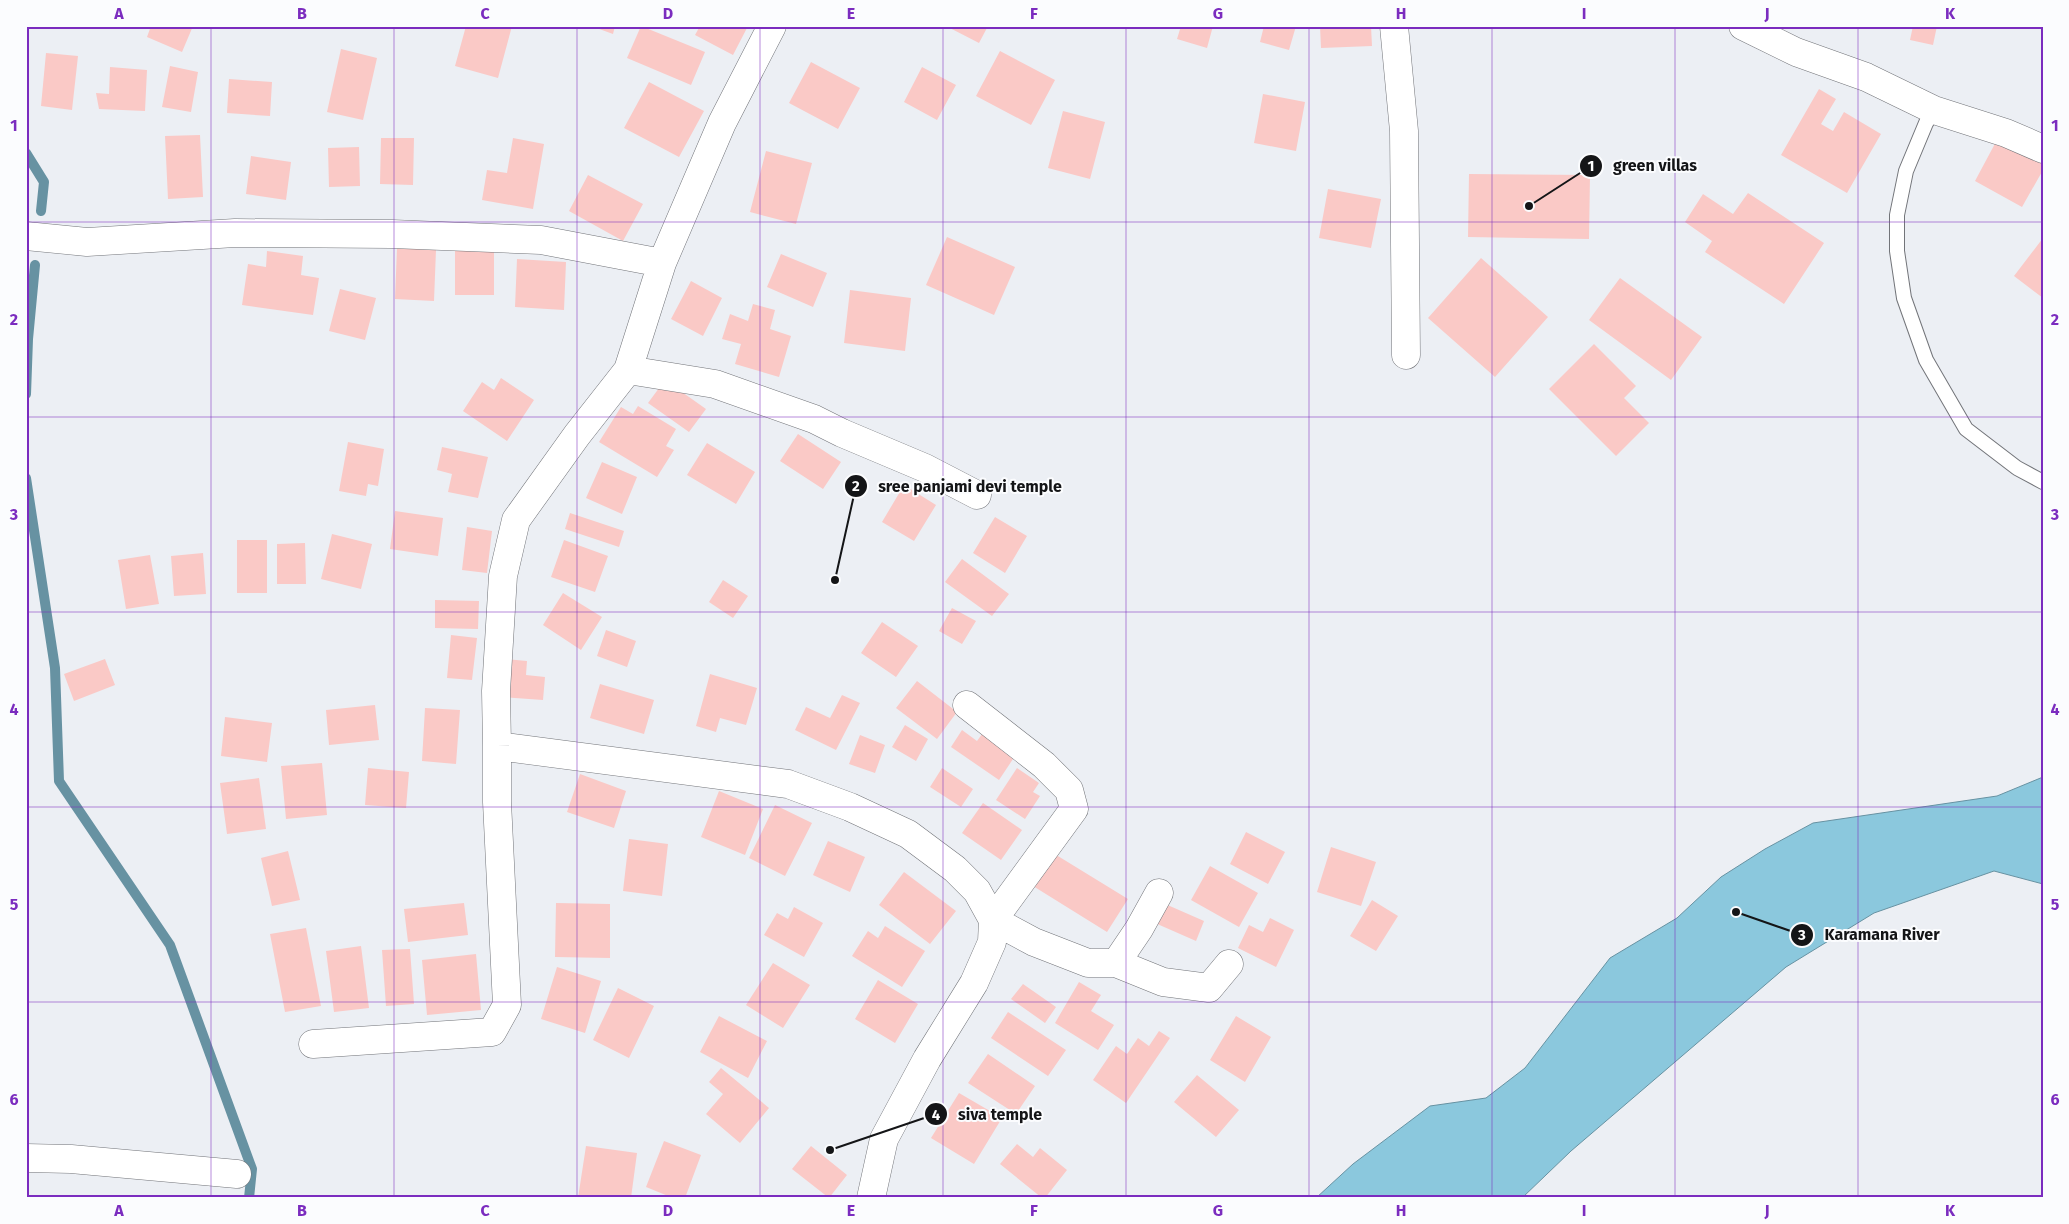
<svg xmlns="http://www.w3.org/2000/svg" width="2069" height="1224" viewBox="0 0 2069 1224" font-family="'Fira Sans',sans-serif">
  <style>
    .water { fill: #8bc8dd; stroke: #6792a2 }
    .lines { fill: none; stroke-linecap: round; stroke-linejoin: round }
    .stream { stroke: #6792a2; stroke-width: 10 }
    .building { fill: #fac9c6 }
    .service-casing { stroke: #727479; stroke-width: 16 }
    .minor-casing { stroke: #727479; stroke-width: 29 }
    .service { stroke: #fff; stroke-width: 14 }
    .minor { stroke: #fff; stroke-width: 28 }
    .grid { fill: none; stroke: #7b2cbf; stroke-width: 1; stroke-opacity: 0.55 }
    .leader { fill: none; stroke: #141517; stroke-width: 2 }
    .callout-dot { fill: #141517; stroke: #fbfcfe; stroke-width: 2 }
    .mark-label { font-size: 15px; text-anchor: middle; font-weight: bold; fill: #fff }
    .callout-label { font-size: 16px; text-anchor: middle; font-weight: bold; fill: #141517; stroke: #fbfcfe; stroke-width: 4; stroke-linejoin: round; paint-order: stroke }
    .neatline { fill: none; stroke: #7b2cbf; stroke-width: 2 }
    .grid-label { font-size: 16px; text-anchor: middle; font-weight: bold; fill: #7b2cbf }
  </style>
  <rect width="100%" height="100%" fill="#eceff4"/>
  <path class="water" d="M2043,777V884L1994,871L1874,913L1786,967L1571,1151L1522,1198H1316L1353,1164L1430,1106L1486,1098L1525,1068L1610,958L1677,918L1721,877L1765,849L1813,823L1997,796Z"/>
  <g class="lines">
    <path class="stream" d="M26,153L44,182L41,211
      M26,394L28,339L35,265
      M26,478L55,668L59,781L170,945L252,1169L249,1198"/>
  </g>
  <path class="building" d="M151,26H193L182,52L147,37Z
    M466,26H512L498,78L455,66Z
    M591,26H615L613,34Z
    M641,26L705,52L691,85L627,58Z
    M700,26H748L733,55L695,35Z
    M946,26H988L979,43Z
    M1181,26H1213L1207,48L1177,39Z
    M1264,26H1296L1289,50L1260,42Z
    M1320,26H1371L1372,46L1321,48Z
    M1913,26H1937L1933,45L1910,40Z
    M341,49L377,58L363,120L327,112Z
    M1000,51L1055,80L1031,125L976,96Z
    M46,53L78,56L72,110L41,106Z
    M811,62L860,88L838,129L789,103Z
    M170,66L198,72L191,112L162,107Z
    M110,67L147,70L145,111L99,109L96,93L109,94Z
    M922,67L956,85L937,120L904,102Z
    M229,79L272,82L270,116L227,113Z
    M649,82L704,111L679,157L624,128Z
    M1819,89L1836,99L1821,124L1833,131L1844,112L1881,134L1847,193L1781,155Z
    M1263,94L1305,102L1296,151L1254,143Z
    M1063,111L1105,122L1090,179L1048,168Z
    M200,135L203,197L168,199L165,136Z
    M381,138H414L413,185L380,184Z
    M513,138L544,144L533,209L482,200L487,170L507,173Z
    M1998,138L2043,163V170L2022,207L1975,181Z
    M359,147L360,186L329,187L328,148Z
    M766,151L812,163L796,224L750,212Z
    M251,156L291,162L286,200L246,194Z
    M1469,174L1590,175L1589,239L1468,237Z
    M588,175L643,204L623,241L569,211Z
    M1328,189L1381,199L1371,248L1319,238Z
    M1748,193L1824,243L1784,304L1705,252L1712,241L1685,222L1703,194L1733,214Z
    M947,237L1015,267L994,315L926,285Z
    M2043,238V298L2014,276Z
    M397,248L436,250L434,301L395,299Z
    M455,248H494V295H455Z
    M267,251L303,256L301,275L319,278L313,315L242,305L248,264L266,267Z
    M781,254L827,273L813,307L767,287Z
    M1481,258L1548,317L1495,377L1428,318Z
    M517,259L566,262L564,310L515,307Z
    M1620,278L1702,337L1671,380L1589,320Z
    M691,281L722,298L703,336L671,319Z
    M340,289L376,298L365,340L329,331Z
    M850,290L911,298L905,351L844,343Z
    M753,304L775,310L770,329L791,336L779,377L735,364L741,344L722,339L730,314L748,321Z
    M1594,344L1636,386L1624,398L1649,423L1616,456L1549,389Z
    M501,378L534,400L507,441L463,411L482,382L494,390Z
    M665,380L706,409L689,432L648,403Z
    M638,406L676,429L666,446L674,450L657,477L599,442L621,407L633,414Z
    M798,434L841,462L823,489L780,461Z
    M348,442L384,449L378,486L368,484L366,496L339,491Z
    M707,443L755,472L736,504L687,475Z
    M442,447L488,457L478,498L448,492L452,474L437,470Z
    M602,462L637,477L622,514L586,498Z
    M904,485L936,505L914,541L882,522Z
    M395,511L443,518L438,556L390,549Z
    M570,513L624,531L619,547L565,529Z
    M995,517L1027,536L1005,573L973,553Z
    M467,527L492,531L487,573L462,570Z
    M332,534L372,544L361,589L321,579Z
    M237,540H267V593H237Z
    M564,540L608,556L595,592L551,577Z
    M305,543L306,584H277V544Z
    M203,553L206,594L174,596L171,556Z
    M150,555L159,604L126,609L118,560Z
    M962,559L1009,594L992,616L945,582Z
    M723,580L748,596L733,618L709,602Z
    M563,593L602,617L581,650L543,625Z
    M435,600L479,601L478,629L435,628Z
    M952,608L976,621L962,644L939,631Z
    M882,622L918,646L896,677L861,653Z
    M606,630L636,641L627,667L597,656Z
    M451,635L477,638L472,680L447,678Z
    M105,659L115,685L74,701L64,674Z
    M506,659L527,661L526,675L545,677L543,700L503,697Z
    M710,674L757,688L746,725L720,718L716,732L696,726Z
    M917,681L957,712L937,739L896,708Z
    M600,684L654,700L644,734L590,718Z
    M842,695L860,703L836,750L795,730L806,707L830,718Z
    M375,705L379,740L329,745L326,710Z
    M425,708L460,710L456,764L422,761Z
    M225,717L272,723L267,762L221,756Z
    M905,725L928,739L916,761L892,747Z
    M962,730L977,741L985,730L1017,753L999,780L951,747Z
    M860,735L885,745L875,773L849,764Z
    M322,763L327,815L286,819L281,766Z
    M368,768L409,772L406,808L365,805Z
    M942,768L973,789L961,807L930,787Z
    M1017,768L1039,783L1033,792L1040,796L1025,819L996,800Z
    M580,774L626,791L614,828L567,812Z
    M259,778L266,829L227,834L220,783Z
    M719,791L763,809L745,855L701,837Z
    M983,803L1022,830L1001,860L962,833Z
    M775,805L812,823L785,876L749,858Z
    M1246,832L1285,852L1268,884L1230,864Z
    M629,839L668,844L662,896L623,891Z
    M828,841L865,857L850,892L813,875Z
    M1331,847L1376,862L1361,906L1317,892Z
    M288,851L300,900L272,906L261,858Z
    M1053,853L1128,899L1107,932L1033,886Z
    M1210,866L1258,893L1239,927L1191,900Z
    M904,872L956,911L930,944L879,905Z
    M1372,900L1398,916L1376,951L1350,936Z
    M464,903L468,935L408,942L404,909Z
    M556,903L610,904V958L555,957Z
    M1163,903L1204,921L1196,941L1155,923Z
    M794,907L823,923L804,957L764,935L777,913L788,919Z
    M1270,918L1294,930L1276,967L1238,948L1249,925L1263,932Z
    M885,926L925,951L902,987L852,956L868,931L878,938Z
    M306,928L321,1006L285,1012L270,934Z
    M361,946L369,1008L334,1012L326,951Z
    M410,949L414,1004L386,1006L382,950Z
    M476,954L481,1010L427,1015L422,960Z
    M773,963L810,985L783,1028L746,1005Z
    M557,967L601,981L585,1033L541,1019Z
    M878,980L918,1004L895,1043L855,1019Z
    M1079,982L1101,995L1091,1011L1114,1025L1098,1050L1055,1023Z
    M1023,984L1056,1007L1045,1023L1011,999Z
    M618,988L654,1006L629,1058L593,1040Z
    M1008,1012L1066,1050L1048,1076L991,1038Z
    M719,1016L767,1041L748,1078L700,1052Z
    M1236,1016L1271,1037L1245,1082L1210,1060Z
    M1159,1031L1170,1038L1126,1103L1093,1080L1116,1046L1127,1054L1138,1038L1149,1046Z
    M988,1054L1035,1086L1016,1114L968,1083Z
    M721,1068L769,1108L740,1143L706,1114L723,1094L709,1082Z
    M1197,1075L1239,1110L1216,1137L1174,1102Z
    M959,1093L1002,1118L974,1164L931,1138Z
    M664,1141L701,1155L685,1198H673L646,1187Z
    M1017,1144L1033,1157L1040,1148L1067,1170L1045,1198H1042L1000,1164Z
    M586,1146L637,1153L631,1198H578Z
    M811,1146L847,1175L829,1198L792,1169Z"/>
  <g class="lines">
    <defs>
      <path id="service" d="M1934,110L1926,123L1906,171L1897,215V251L1904,298L1926,360L1966,429L2017,468L2043,482"/>
      <path id="minor" d="M772,26L722,123L662,263L628,370L577,435L516,520L503,576L496,691L497,746L788,784L850,807L908,834L955,869L977,891L993,920L992,942L974,983L927,1059L884,1139L871,1198
        M1394,26L1404,131L1406,355
        M1743,26L1796,52L1866,77L1934,110L2006,133L2043,149
        M26,236L87,242L235,233L392,234L541,240L662,263
        M628,370L715,384L814,419L842,433L925,468L977,495
        M967,705L1044,765L1069,790L1074,809L993,920L1034,942L1088,963H1116L1139,929L1159,893
        M1116,963L1163,982L1209,988L1229,964
        M313,1044L492,1032L507,1005L497,802V746
        M26,1158L71,1159L237,1174"/>
    </defs>
    <use href="#service" class="service-casing"/>
    <use href="#minor" class="minor-casing"/>
    <use href="#service" class="service"/>
    <use href="#minor" class="minor"/>
  </g>
  <path class="grid" d="M211,26V1198M394,26V1198M577,26V1198M760,26V1198M943,26V1198M1126,26V1198M1309,26V1198M1492,26V1198M1675,26V1198M1858,26V1198M26,222H2043M26,417H2043M26,612H2043M26,807H2043M26,1002H2043"/>
  <path class="leader" d="M1529 206L1591 166M835 580L856 486M1736 912L1802 935M830 1150L936 1114"/>
  <g class="callout-dot">
    <circle cx="1529" cy="206" r="5"/>
    <circle cx="835" cy="580" r="5"/>
    <circle cx="1736" cy="912" r="5"/>
    <circle cx="830" cy="1150" r="5"/>
    <circle cx="1591" cy="166" r="12"/>
    <circle cx="856" cy="486" r="12"/>
    <circle cx="1802" cy="935" r="12"/>
    <circle cx="936" cy="1114" r="12"/>
  </g>
  <g class="mark-label">
    <text x="1591" y="171">1</text>
    <text x="856" y="491">2</text>
    <text x="1802" y="940">3</text>
    <text x="936" y="1120">4</text>
  </g>
  <g class="callout-label">
    <text x="1655" y="171">green villas</text>
    <text x="970" y="492">sree panjami devi temple</text>
    <text x="1882" y="940">Karamana River</text>
    <text x="1000" y="1120">siva temple</text>
  </g>
  <rect width="2069" height="1224" fill="none" stroke="#fbfcfe" stroke-width="55"/>
  <rect x="28" y="28" width="2014" height="1168" class="neatline"/>
  <g class="grid-label">
    <text x="119" y="19">A</text>
    <text x="302" y="19">B</text>
    <text x="485" y="19">C</text>
    <text x="668" y="19">D</text>
    <text x="851" y="19">E</text>
    <text x="1034" y="19">F</text>
    <text x="1218" y="19">G</text>
    <text x="1401" y="19">H</text>
    <text x="1584" y="19">I</text>
    <text x="1767" y="19">J</text>
    <text x="1950" y="19">K</text>
    <text x="14" y="131">1</text>
    <text x="2055" y="131">1</text>
    <text x="14" y="325">2</text>
    <text x="2055" y="325">2</text>
    <text x="14" y="520">3</text>
    <text x="2055" y="520">3</text>
    <text x="14" y="715">4</text>
    <text x="2055" y="715">4</text>
    <text x="14" y="910">5</text>
    <text x="2055" y="910">5</text>
    <text x="14" y="1105">6</text>
    <text x="2055" y="1105">6</text>
    <text x="119" y="1216">A</text>
    <text x="302" y="1216">B</text>
    <text x="485" y="1216">C</text>
    <text x="668" y="1216">D</text>
    <text x="851" y="1216">E</text>
    <text x="1034" y="1216">F</text>
    <text x="1218" y="1216">G</text>
    <text x="1401" y="1216">H</text>
    <text x="1584" y="1216">I</text>
    <text x="1767" y="1216">J</text>
    <text x="1950" y="1216">K</text>
  </g>
</svg>
